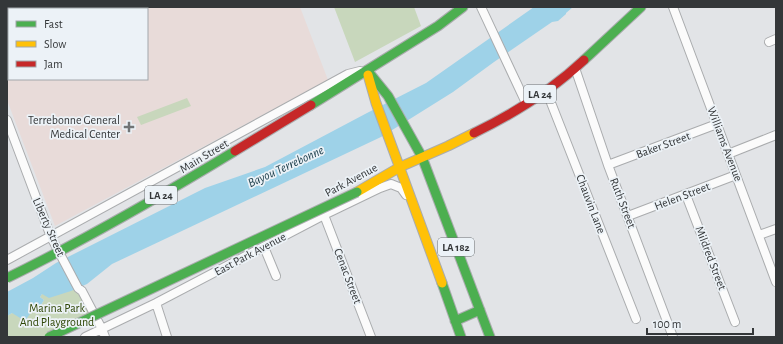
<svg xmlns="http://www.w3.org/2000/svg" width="783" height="344" viewBox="0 0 783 344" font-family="'Alegreya Sans',sans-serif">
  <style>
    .medical { fill: #e8dbd9; fill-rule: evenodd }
    .green { fill: #c8d7bc }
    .water { fill: #9ed2e8 }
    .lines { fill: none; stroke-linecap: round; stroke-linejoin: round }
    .street-casing { stroke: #aaacae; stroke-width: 10 }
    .fast-casing { stroke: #aaacae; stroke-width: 11 }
    .slow-casing { stroke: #aaacae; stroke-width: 11 }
    .jam-casing { stroke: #aaacae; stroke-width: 11 }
    .street { stroke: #fbfbfb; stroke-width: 8 }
    .fast { stroke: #4caf50; stroke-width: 9 }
    .slow { stroke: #ffc107; stroke-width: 9 }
    .jam { stroke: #c62828; stroke-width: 9 }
    .fast-bridge-casing { stroke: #aaacae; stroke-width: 11; stroke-linecap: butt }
    .jam-bridge-casing { stroke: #aaacae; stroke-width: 11; stroke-linecap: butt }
    .fast-bridge { stroke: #4caf50; stroke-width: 9 }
    .jam-bridge { stroke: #c62828; stroke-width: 9 }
    .poi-dot { fill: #717476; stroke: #ecf2f7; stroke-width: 1.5 }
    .labels { text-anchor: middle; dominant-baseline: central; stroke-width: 3.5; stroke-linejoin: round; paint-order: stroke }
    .shield { fill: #ecf2f7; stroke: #6b6f72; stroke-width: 1 }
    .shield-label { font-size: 11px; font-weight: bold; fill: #343739 }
    .poi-label { font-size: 12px; fill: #343739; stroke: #ecf2f7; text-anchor: end }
    .street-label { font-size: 12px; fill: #343739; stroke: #ecf2f7 }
    .park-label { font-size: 12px; fill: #2e4605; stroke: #ecf2f7 }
    .water-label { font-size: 13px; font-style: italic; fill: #1d3f4c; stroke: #ecf2f7 }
  </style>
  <rect width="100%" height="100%" fill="#e2e4e7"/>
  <path class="medical" d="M7,7H300L328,80L55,226L7,100ZM9,9H147V79H9Z"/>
  <path class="green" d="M334,7H414L421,26L355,62Z
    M187,98L191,106L141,125L137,117Z
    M78,288L96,317L52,337H7V316L12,313L34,308L38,310L44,300L40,297L42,294Z"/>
  <path class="water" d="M534,7H573L566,13V14L558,21L552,22L494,62L453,92L381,137L112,264L87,284L71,291L49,298L42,294L40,297L44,300L38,310L34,308L25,321L12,313L7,316V292L33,278L56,263L205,188L265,167L367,113L426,83Z"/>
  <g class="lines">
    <defs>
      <path id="street" d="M481,7L526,103
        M673,7L776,282
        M769,42L776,39
        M575,68L608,165L673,337
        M546,90L636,319
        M7,120L51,237L78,288L82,291L102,329L105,337
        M728,154L776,135
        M608,165L717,124
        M686,195L735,322
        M324,215L371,337
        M628,216L736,175
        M759,235L776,229
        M264,247L276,276
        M7,260L348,74L360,71
        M156,303L167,337
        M85,337L156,303L324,215L380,188L391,184L401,188L406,195"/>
      <path id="fast" d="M584,60L641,7
        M367,70L388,96L422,157L490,337
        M311,105L438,26L463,7
        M442,283L461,337
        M455,321L480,310"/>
      <path id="slow" d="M368,75L376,103L442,283
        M357,192L400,167L448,146L474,133"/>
      <path id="jam" d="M474,133C513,114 552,90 584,60"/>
    </defs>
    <use href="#street" class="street-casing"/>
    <use href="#fast" class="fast-casing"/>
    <use href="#slow" class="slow-casing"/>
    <use href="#jam" class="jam-casing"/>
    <use href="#street" class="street"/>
    <use href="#fast" class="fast"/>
    <use href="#slow" class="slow"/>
    <use href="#jam" class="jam"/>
    <defs>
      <path id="fast-bridge" d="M7,278C85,240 161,196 235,151
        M49,337L357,192"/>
      <path id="jam-bridge" d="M235,151L311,105"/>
    </defs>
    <use href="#fast-bridge" class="fast-bridge-casing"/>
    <use href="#jam-bridge" class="jam-bridge-casing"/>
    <use href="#fast-bridge" class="fast-bridge"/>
    <use href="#jam-bridge" class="jam-bridge"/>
  </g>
  <path class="poi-dot" d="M127 121h4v4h4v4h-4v4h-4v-4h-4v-4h4z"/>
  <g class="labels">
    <g class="shield">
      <rect x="524" y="85" width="32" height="18" rx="3"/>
      <rect x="145" y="186" width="32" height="18" rx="3"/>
      <rect x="438" y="238" width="36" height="18" rx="3"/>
    </g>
    <g class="shield-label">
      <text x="540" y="94">LA 24</text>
      <text x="161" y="195">LA 24</text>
      <text x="456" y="247">LA 182</text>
    </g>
    <g class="poi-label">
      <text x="120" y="120">Terrebonne General<tspan x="120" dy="14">Medical Center</tspan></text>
    </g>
    <g class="street-label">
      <text transform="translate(725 144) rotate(69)">Williams Avenue</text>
      <text transform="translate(663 145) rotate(-20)">Baker Street</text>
      <text transform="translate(204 156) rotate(-31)">Main Street</text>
      <text transform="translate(351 180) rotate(-28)">Park Avenue</text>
      <text transform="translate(682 196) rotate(-21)">Helen Street</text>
      <text transform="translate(623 203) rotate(69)">Ruth Street</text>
      <text transform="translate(591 204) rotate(69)">Chauvin Lane</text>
      <text transform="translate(49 227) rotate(66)">Liberty Street</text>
      <text transform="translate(250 254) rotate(-28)">East Park Avenue</text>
      <text transform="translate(711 258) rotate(69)">Mildred Street</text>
      <text transform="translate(348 276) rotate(69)">Cenac Street</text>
    </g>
    <g class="park-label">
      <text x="57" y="308">Marina Park<tspan x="57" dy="14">And Playground</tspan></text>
    </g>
    <g class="water-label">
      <text transform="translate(286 167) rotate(-25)">Bayou Terrebonne</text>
    </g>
  </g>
  <rect width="783" height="344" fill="none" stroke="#343739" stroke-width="16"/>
  <rect x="8" y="8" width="140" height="72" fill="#ecf2f7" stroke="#a2a7ab"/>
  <rect x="16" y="21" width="20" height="6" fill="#4caf50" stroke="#a2a7ab"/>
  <text x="44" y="28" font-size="12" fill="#343739">Fast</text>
  <rect x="16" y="41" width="20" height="6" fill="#ffc107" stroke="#a2a7ab"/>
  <text x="44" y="48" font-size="12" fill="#343739">Slow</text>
  <rect x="16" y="61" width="20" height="6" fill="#c62828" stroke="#a2a7ab"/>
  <text x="44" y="68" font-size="12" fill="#343739">Jam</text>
  <path d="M647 328v6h106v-6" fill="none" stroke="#343739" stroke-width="2"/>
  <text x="653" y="328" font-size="12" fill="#343739" stroke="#ecf2f7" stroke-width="3" paint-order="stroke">100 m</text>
</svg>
